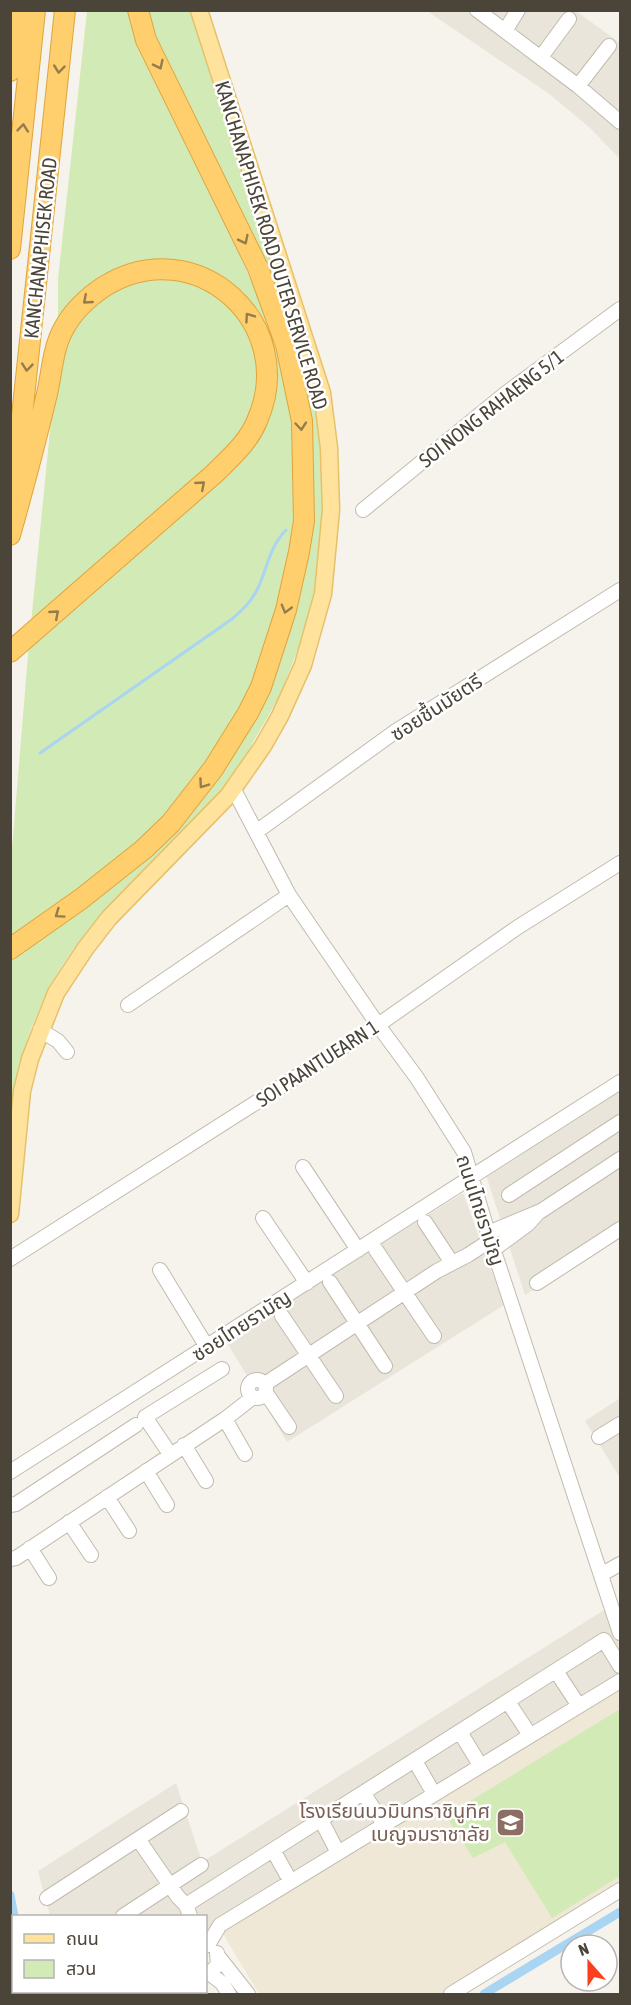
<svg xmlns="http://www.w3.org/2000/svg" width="631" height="2005" viewBox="0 0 631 2005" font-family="'Asap Condensed','Noto Sans Thai',sans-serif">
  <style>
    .residential { fill: #eae5da }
    .education { fill: #efe8d6 }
    .green { fill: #d2eab5 }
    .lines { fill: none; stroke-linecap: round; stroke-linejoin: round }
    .stream { stroke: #a9d4f2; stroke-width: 3 }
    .canal { stroke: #a9d4f2; stroke-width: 9 }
    .minor-casing { stroke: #c2bbae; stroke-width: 16 }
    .major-casing { stroke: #e6c16a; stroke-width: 19 }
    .highway-casing { stroke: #e0a43c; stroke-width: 22 }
    .minor { stroke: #fff; stroke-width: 14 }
    .major { stroke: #ffe39c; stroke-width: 16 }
    .highway { stroke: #ffcf6e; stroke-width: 20 }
    .oneway { stroke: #937c4e }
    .labels { text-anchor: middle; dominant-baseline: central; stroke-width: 5; stroke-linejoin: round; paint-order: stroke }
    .street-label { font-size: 20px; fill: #4b4439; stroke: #fff }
    .education-label { font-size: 20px; fill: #785e54; stroke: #fff; text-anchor: end }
  </style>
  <rect width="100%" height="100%" fill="#f6f3ec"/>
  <path class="residential" d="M427,11H576L620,43V159L589,127L548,93Z
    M620,1088V1234L525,1295L486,1175Z
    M463,1193L504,1305L287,1442L226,1341Z
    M620,1398V1478L585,1421Z
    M609,1607L620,1640V1678L206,1930V1916H50L38,1871L176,1783L202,1862Z"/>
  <path class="education" d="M620,1688V1886L445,1994H259L222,1932Z"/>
  <path class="green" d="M87,11H132C143,58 165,101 186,145C211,198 240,251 262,306C292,384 305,469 290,551L306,553L311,526V494L301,391L288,341L246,236L157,54L146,11H193L310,382L322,457V532L316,586L300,644L279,697L248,751L223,789L173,842L123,890L103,913L73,949L49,986L31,1029L18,1068L11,1119V861L29,643L56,370L65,338L92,300L128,279L139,276L142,267C123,266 84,289 72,305C67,313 63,323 58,331V279Z
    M620,1709V1876L552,1918L505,1842L473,1858L446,1816Z"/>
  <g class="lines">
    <path class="stream" d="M40,753L232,619C242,610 251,602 257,590C267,570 269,547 286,530"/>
    <path class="canal" d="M10,1895L14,1916
      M34,1992V1994
      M484,1994L620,1912"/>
    <defs>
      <path id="minor" d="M477,10L578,86L620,122
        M505,31L518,10
        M541,57L569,19
        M578,86L609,46
        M363,510L505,394L620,309
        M233,788L289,895L378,1025L417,1078L464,1152L488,1233L620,1633
        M256,832L396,731L620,590
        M128,1005L289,895
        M40,1030L58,1041L67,1052
        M303,1167L358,1250
        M509,1195L620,1122
        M263,1218L307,1283
        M425,1222L452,1263
        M488,1233L541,1211L620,1159
        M494,1249L528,1224L537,1214
        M376,1250L434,1336
        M10,1259L378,1025L518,927L620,863
        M160,1270L207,1347
        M330,1282L385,1366
        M537,1283L620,1229
        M282,1316L336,1396
        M248 1389a9 9 0 1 1 18 0a9 9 0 1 1-18 0Z
        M265,1384L437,1271L468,1255L491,1240
        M266,1393L289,1427
        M225,1419L245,1454
        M599,1437L620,1424
        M184,1445L206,1481
        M170,1454L145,1417L222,1369
        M146,1471L167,1505
        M10,1472L620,1082
        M107,1497L129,1531
        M10,1505L16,1504L136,1425
        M69,1522L91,1555
        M30,1548L49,1578
        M10,1559L16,1558L225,1419L252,1398
        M602,1574L620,1564
        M556,1671L575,1700
        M508,1702L526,1729
        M460,1732L477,1760
        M415,1761L430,1787
        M363,1793L380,1818
        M321,1820L335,1847
        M138,1839L178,1897L186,1905L190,1916
        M273,1850L287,1875
        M47,1898L181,1811
        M186,1905L604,1640L620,1666
        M123,1916L201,1865
        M208,1945L220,1925L620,1681
        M218,1956L248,1994
        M206,1973L212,1971L218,1964L217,1953
        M209,1973L222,1983L229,1994
        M76,1992V1994
        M175,1992L177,1994
        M106,1994L111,1992
        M128,1994L133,1992
        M158,1994L164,1992
        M451,1994L620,1890"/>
      <path id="major" d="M10,1214L22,1091L30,1059L56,993L85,949L109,918L228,796L263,746L280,716L303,665L323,594L331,510L329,448L322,393L199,10"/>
      <path id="highway" d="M10,71L18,10
        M10,249L35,10
        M15,482L65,10
        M10,535C23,489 35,444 46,398C52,375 52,349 64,328C74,310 88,297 105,286C196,230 300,324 257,421C248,443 230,458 214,474L10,652
        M10,949L81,899L144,849L171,823L213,769L248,713L261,687L286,610L299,552L304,521L302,421L286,345L258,268L146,40L138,10"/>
    </defs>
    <use href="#minor" class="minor-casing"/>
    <use href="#major" class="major-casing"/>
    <use href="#highway" class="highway-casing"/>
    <use href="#minor" class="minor"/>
    <use href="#major" class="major"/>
    <use href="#highway" class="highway"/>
  </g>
  <defs><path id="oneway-chevron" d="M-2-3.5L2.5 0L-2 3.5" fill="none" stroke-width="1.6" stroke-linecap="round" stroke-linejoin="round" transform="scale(1.5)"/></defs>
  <g class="oneway">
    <use href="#oneway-chevron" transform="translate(159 65) rotate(64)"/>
    <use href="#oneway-chevron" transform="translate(59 69) rotate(96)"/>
    <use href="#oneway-chevron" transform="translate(23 128) rotate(-84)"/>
    <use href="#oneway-chevron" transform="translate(244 240) rotate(64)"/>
    <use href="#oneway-chevron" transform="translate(87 300) rotate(139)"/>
    <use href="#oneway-chevron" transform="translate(249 317) rotate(-125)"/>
    <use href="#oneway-chevron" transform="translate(27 367) rotate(96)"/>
    <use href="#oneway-chevron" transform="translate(301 426) rotate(85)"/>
    <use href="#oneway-chevron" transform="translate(201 485) rotate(-41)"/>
    <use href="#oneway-chevron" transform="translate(286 609) rotate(106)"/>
    <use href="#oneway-chevron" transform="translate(55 614) rotate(-41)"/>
    <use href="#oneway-chevron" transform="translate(203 784) rotate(125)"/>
    <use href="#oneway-chevron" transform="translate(59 914) rotate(145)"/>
  </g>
  <defs>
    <symbol id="school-square" viewBox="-11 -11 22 22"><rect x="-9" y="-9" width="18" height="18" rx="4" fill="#8d6e63" stroke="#fff"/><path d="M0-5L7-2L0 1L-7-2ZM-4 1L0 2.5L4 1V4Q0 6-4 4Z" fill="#fff"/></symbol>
  </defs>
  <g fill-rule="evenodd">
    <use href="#school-square" x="494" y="1806" width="33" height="33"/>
  </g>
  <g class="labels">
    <g class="street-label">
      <text transform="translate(272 245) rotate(73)">KANCHANAPHISEK ROAD OUTER SERVICE ROAD</text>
      <text transform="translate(40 248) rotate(-84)">KANCHANAPHISEK ROAD</text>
      <text transform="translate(491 408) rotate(-38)">SOI NONG RAHAENG 5/1</text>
      <text transform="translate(436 707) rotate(-33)">ซอยชื้นมัยตรี</text>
      <text transform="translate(317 1063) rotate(-33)">SOI PAANTUEARN 1</text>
      <text transform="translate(481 1210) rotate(72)">ถนนไทยรามัญ</text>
      <text transform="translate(241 1325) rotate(-33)">ซอยไทยรามัญ</text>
    </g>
    <g class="education-label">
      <text x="490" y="1810">โรงเรียนนวมินทราชินูทิศ<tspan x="490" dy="23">เบญจมราชาลัย</tspan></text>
    </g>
  </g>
  <rect width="631" height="2005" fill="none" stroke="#4b4439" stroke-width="24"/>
  <rect x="12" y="1915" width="195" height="78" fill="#ffffff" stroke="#b7b4b0" stroke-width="1.5"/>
  <rect x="24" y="1934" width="30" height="9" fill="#ffe39c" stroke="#b7b4b0" stroke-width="1.5"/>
  <text x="66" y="1945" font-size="18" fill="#4b4439">ถนน</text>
  <rect x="24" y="1960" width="30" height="18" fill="#d2eab5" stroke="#b7b4b0" stroke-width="1.5"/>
  <text x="66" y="1975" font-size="18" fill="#4b4439">สวน</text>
  <g transform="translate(589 1963) rotate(339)"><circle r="28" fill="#ffffff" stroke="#b7b4b0" stroke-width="1.5"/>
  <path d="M0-4.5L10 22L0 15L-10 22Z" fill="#fc3f1d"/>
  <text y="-9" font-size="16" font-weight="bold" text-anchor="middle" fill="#4b4439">N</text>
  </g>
</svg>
